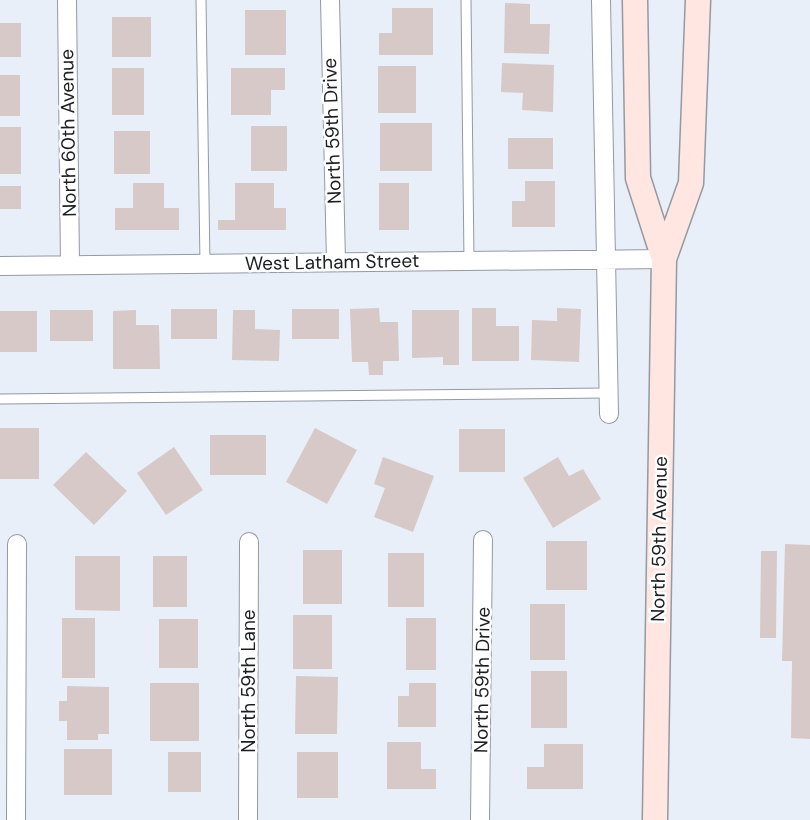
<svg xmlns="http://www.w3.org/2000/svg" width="810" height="820" viewBox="0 0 810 820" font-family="'DM Sans',sans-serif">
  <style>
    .building { fill: #d6c9c8 }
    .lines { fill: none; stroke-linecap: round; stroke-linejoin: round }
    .lane-casing { stroke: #9499a2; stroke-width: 11 }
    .street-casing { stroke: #9499a2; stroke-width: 20 }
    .secondary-casing { stroke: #9499a2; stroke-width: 27 }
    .lane { stroke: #fff; stroke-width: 9 }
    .street { stroke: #fff; stroke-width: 18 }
    .secondary { stroke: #ffe6e1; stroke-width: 24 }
    .labels { text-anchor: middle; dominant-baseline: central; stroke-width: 5; stroke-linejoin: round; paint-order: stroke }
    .street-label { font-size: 19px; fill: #1c1e22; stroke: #fff }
  </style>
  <rect width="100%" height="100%" fill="#e9eff9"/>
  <path class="building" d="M505,3L530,4V24H550L549,54L504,53Z
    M392,8H433V55H379V33H392Z
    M245,10H286V55H245Z
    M112,17H151V57H112Z
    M0,23H21V57H0Z
    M502,63L554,65L553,112L522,110L523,93L501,92Z
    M378,66H416V113H378Z
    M112,68H144V115H112Z
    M231,68H285V90H271V115H231Z
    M0,75H20V116H0Z
    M380,123H432V171H380Z
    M251,126H287V171H251Z
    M0,127H21V174H0Z
    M114,131H150V174H114Z
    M508,138H553V169H508Z
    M525,181H555V227H512V201H525Z
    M133,183H164V208H179V230H115V208H133Z
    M235,183H274V208H286V230H218V220H235Z
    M379,183H409V230H379Z
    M0,186H21V209H0Z
    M379,308L380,322H398L399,361H383V375H369L368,362H352L350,309Z
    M472,308H496V326H519V361H472Z
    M557,308L581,309L579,362L531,360L532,320L557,321Z
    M171,309H217V339H171Z
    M292,309H339V339H292Z
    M50,310H93V341H50Z
    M136,310V325H159L160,369H113V311Z
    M233,310H255V329L280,330L279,361L232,360Z
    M412,310H459V365H443V357L412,358Z
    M0,311H37V352H0Z
    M0,428H39V479H0Z
    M315,428L357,450L327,504L286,482Z
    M459,429H505V472H459Z
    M210,435H266V475H210Z
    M174,447L203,490L166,515L137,473Z
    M86,452L127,491L94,525L53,485Z
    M383,457L434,476L413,532L374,517L385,488L374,484Z
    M558,457L569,476L583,469L601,499L553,528L523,478Z
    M546,541H587V590H546Z
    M785,544L810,545V739L791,738L792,661H782Z
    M303,550H342V604H303Z
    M761,551H777L776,638H760Z
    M388,553H424V607H388Z
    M75,556H120V611L75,610Z
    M153,556H187V607H153Z
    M530,604H565V660H530Z
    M293,615H332V669H293Z
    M62,618H95V678H62Z
    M406,618H436V670H406Z
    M159,619H198V668H159Z
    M531,671H567V728H531Z
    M296,676L338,677L337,734H295Z
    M150,683H199V741H150Z
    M409,683H436V727H398V696H409Z
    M67,686L109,687V734H98V740H67V721H59V701H67Z
    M387,742H421V769H436V789H387Z
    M544,744H583V789H527V767H544Z
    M64,749H112V795H64Z
    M168,752H201V792H168Z
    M297,752H338V798H297Z"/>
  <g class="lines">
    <defs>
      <path id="lane" d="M201,0L205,264
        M466,0L469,261
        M0,399L608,393"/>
      <path id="street" d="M67,0L70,265
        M330,0L336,262
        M601,0L609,414
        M0,266L664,259
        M16,820L17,544
        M248,820L249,542
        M480,820L483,540"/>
      <path id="secondary" d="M635,0L638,178L664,259
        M655,820L664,259L691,183L698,0"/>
    </defs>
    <use href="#lane" class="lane-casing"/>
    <use href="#street" class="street-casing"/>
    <use href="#secondary" class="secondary-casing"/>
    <use href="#lane" class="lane"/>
    <use href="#street" class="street"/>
    <use href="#secondary" class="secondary"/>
  </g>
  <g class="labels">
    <g class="street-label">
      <text transform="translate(332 131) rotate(-92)">North 59th Drive</text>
      <text transform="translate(68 133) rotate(-91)">North 60th Avenue</text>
      <text transform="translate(332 262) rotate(-1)">West Latham Street</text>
      <text transform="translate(659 539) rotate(-89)">North 59th Avenue</text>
      <text transform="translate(482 680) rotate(-89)">North 59th Drive</text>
      <text transform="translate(248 681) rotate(-90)">North 59th Lane</text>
    </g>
  </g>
</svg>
